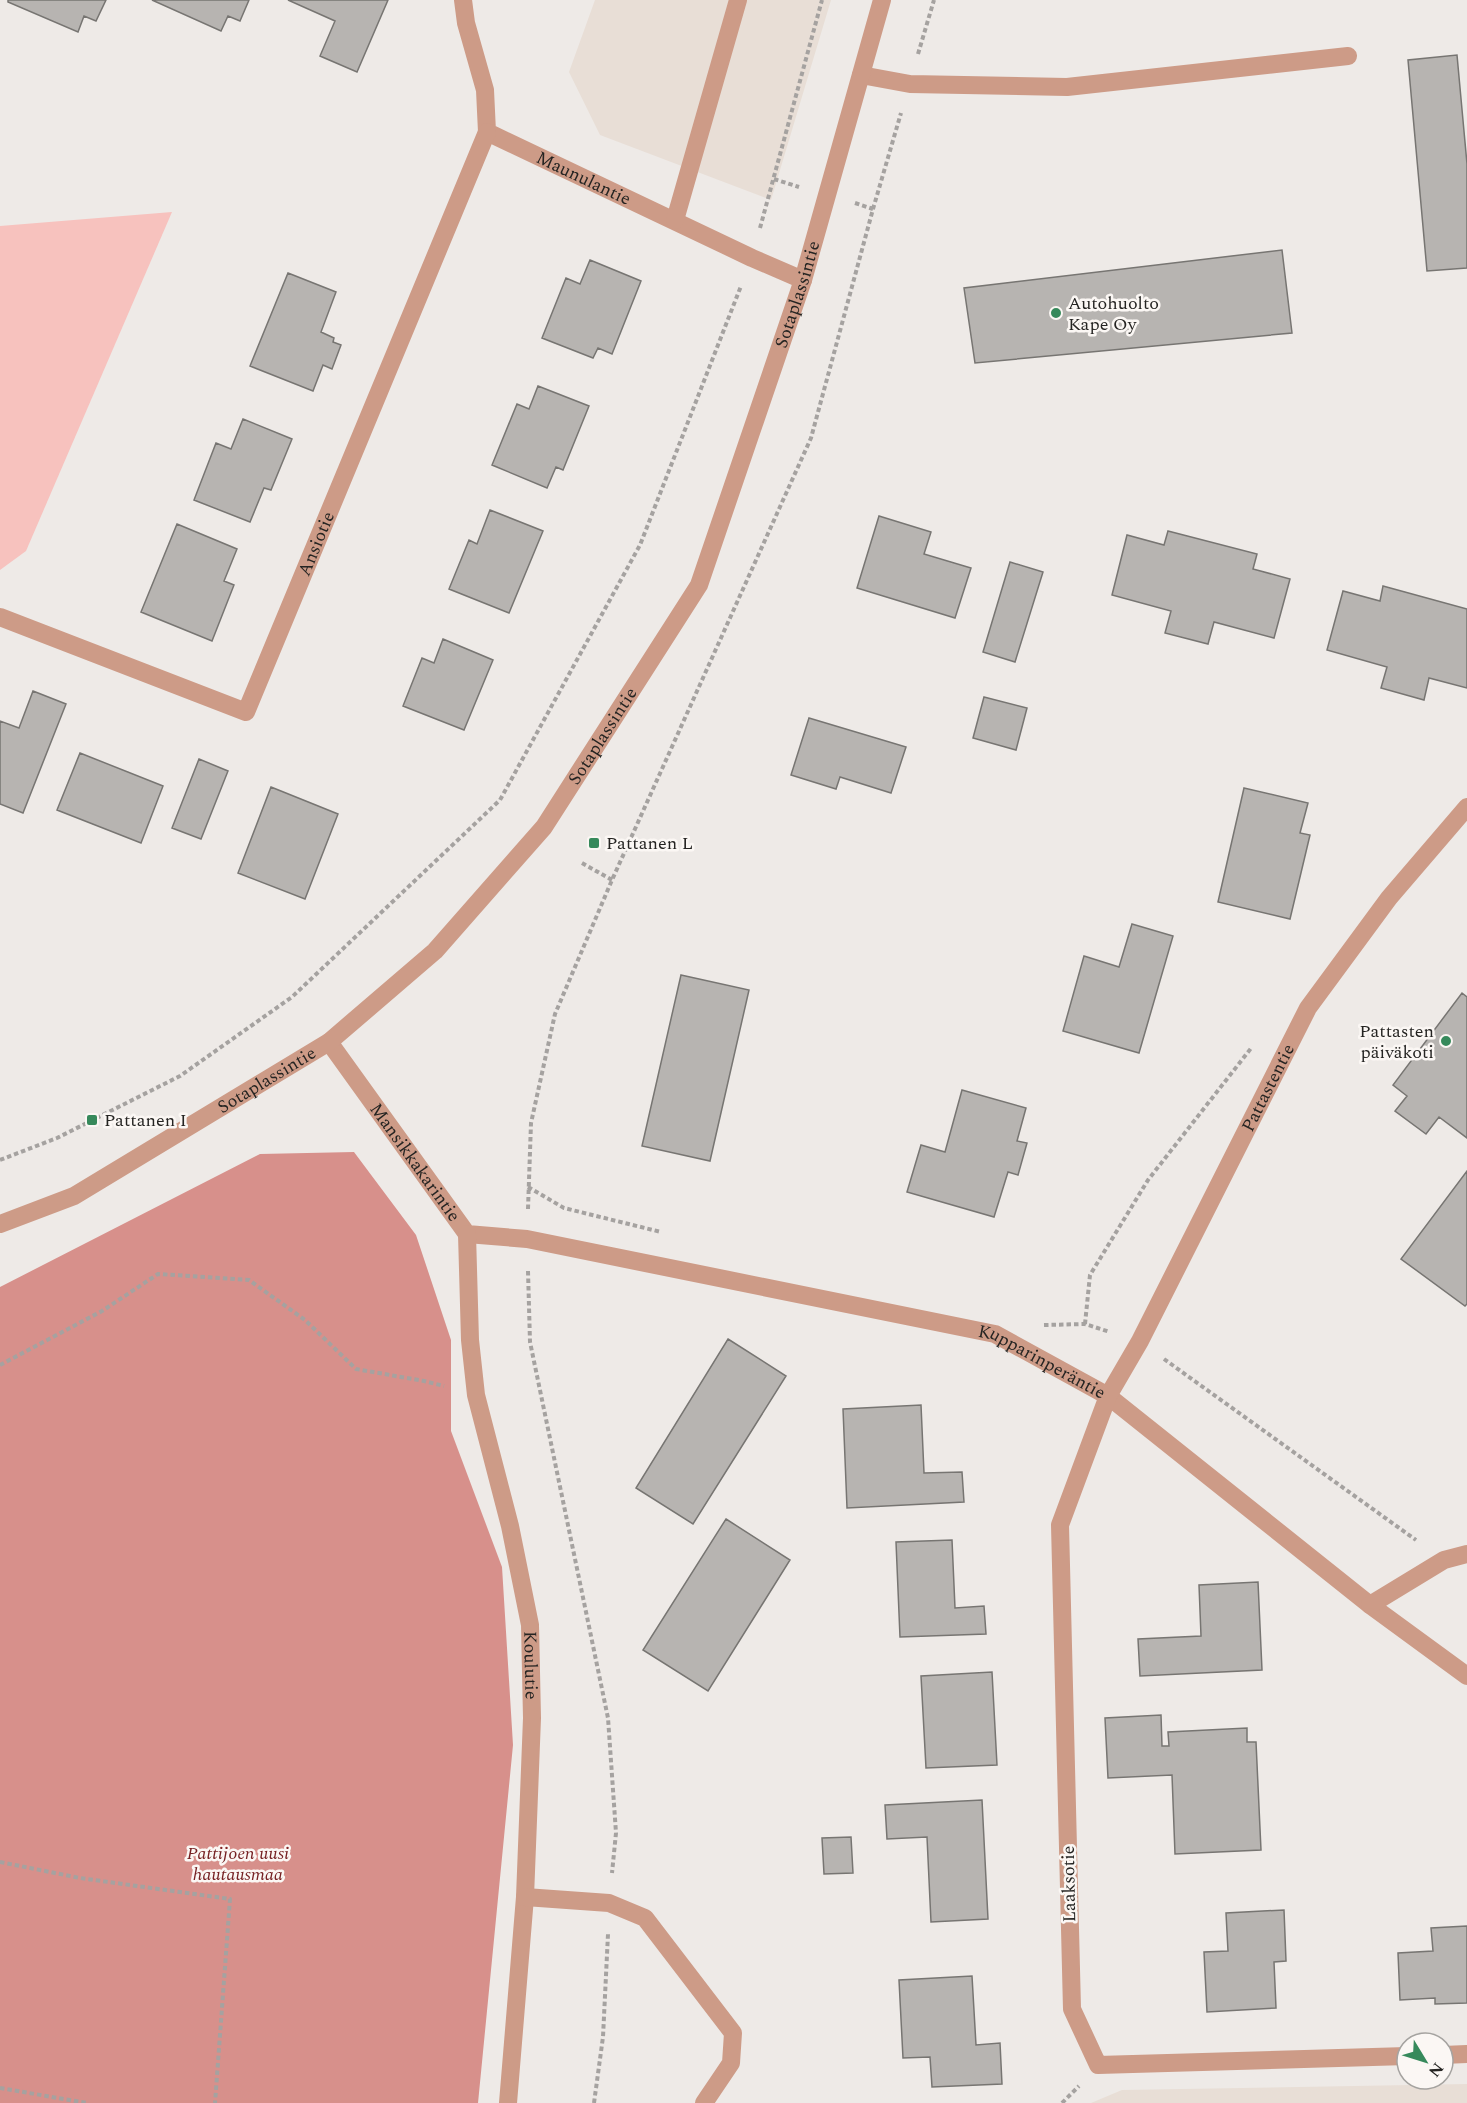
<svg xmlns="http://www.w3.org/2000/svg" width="1467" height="2103" viewBox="0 0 1467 2103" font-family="Spectral,serif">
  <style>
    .built { fill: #e8ded6 }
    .green { fill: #f7c2be }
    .forest { fill: #d7908b }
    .building { fill: #b7b4b1; stroke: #777572; stroke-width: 1.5 }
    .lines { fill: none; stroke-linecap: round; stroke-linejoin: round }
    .path { stroke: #a5a2a0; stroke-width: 4; stroke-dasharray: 4.5 3; stroke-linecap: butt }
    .minor { stroke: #cd9b87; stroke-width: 18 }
    .poi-dot { fill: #36895b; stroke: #fbf7f4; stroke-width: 2 }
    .labels { text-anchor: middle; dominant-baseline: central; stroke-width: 5; stroke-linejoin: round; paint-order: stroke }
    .street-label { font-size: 18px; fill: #252422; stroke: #fbf7f4 }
    .poi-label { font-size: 18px; fill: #252422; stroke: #fbf7f4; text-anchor: start }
    .park-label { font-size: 18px; font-style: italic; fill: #762123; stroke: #fbf7f4 }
  </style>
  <rect width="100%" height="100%" fill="#eeeae7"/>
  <path class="built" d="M595,0H831L771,200L600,135L569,72Z
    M1467,2084V2103H1091L1122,2090Z"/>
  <path class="green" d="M172,212L26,551L0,570V226Z"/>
  <path class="forest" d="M354,1152L416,1235L451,1340V1431L502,1567L513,1745L478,2103H0V1287L260,1154Z"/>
  <path class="building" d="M8,0H106L96,21L84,16L78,32L8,2Z
    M152,0H249L240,21L228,16L221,31Z
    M288,0H388L357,72L320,56L335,21Z
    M1457,55L1467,164V268L1427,271L1408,60Z
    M1282,250L1292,333L975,363L964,288Z
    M590,260L641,281L612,354L598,348L593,358L542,338L566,278L580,284Z
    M288,273L336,292L321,332L334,338L333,342L341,345L332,369L323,365L313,391L250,366Z
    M538,386L589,406L563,470L556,467L547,488L492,465L517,404L529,409Z
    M243,419L292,439L271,490L264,488L250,522L194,500L216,443L231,449Z
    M490,510L543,531L509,613L449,589L469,540L477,544Z
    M879,516L931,532L924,554L971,568L955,618L857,588Z
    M177,524L237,549L224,581L234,585L212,641L141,612Z
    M1168,531L1257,554L1253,569L1290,579L1274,638L1214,622L1208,644L1165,633L1171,611L1112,595L1127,535L1164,545Z
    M1010,562L1043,572L1015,662L983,652Z
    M1383,586L1467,609V688L1429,678L1424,700L1381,688L1387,667L1327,650L1343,591L1380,601Z
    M443,639L493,660L464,730L403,706L422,658L434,663Z
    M33,691L66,704L23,813L0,804V721L19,728Z
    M984,697L1027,708L1016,750L973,738Z
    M809,718L906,747L891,793L840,777L836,789L791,775Z
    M80,753L163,786L141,843L57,810Z
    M199,759L228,771L201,839L172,828Z
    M271,787L338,814L305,899L238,873Z
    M1244,788L1308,803L1300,833L1310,835L1290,919L1218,902Z
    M1132,924L1173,936L1139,1053L1063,1031L1084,956L1119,967Z
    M681,975L749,990L710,1161L642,1146Z
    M1462,993L1467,997V1138L1439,1117L1426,1134L1395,1111L1407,1096L1393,1085Z
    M962,1090L1026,1108L1017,1141L1027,1143L1018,1175L1008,1172L994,1217L907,1192L921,1145L945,1152Z
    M1467,1171V1304L1465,1306L1401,1259Z
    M728,1339L786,1376L693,1524L636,1488Z
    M921,1405L924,1473L962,1472L964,1502L847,1508L843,1409Z
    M726,1519L790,1560L708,1691L643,1650Z
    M952,1540L955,1608L984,1606L986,1634L900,1637L896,1542Z
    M1258,1582L1262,1670L1140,1676L1138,1639L1201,1636L1199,1585Z
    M992,1672L997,1765L926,1768L921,1676Z
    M1161,1715L1162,1746H1169L1168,1732L1247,1728V1742H1256L1261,1850L1175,1854L1172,1775L1108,1778L1105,1718Z
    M982,1800L988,1919L931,1922L927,1837L887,1839L885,1805Z
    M851,1837L853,1873L824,1874L822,1838Z
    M1284,1910L1286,1961L1274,1962L1276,2008L1207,2012L1204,1952L1228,1951L1226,1913Z
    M1467,1926V2003L1435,2004V1998L1400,2000L1398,1953L1433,1951L1431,1928Z
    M972,1976L976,2045L1000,2043L1002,2084L932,2087L930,2057L903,2058L899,1980Z"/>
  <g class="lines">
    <path class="path" d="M918,54L934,0
      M774,179L799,187
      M855,203L873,209
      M760,228L822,0
      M582,863L612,880
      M0,1160L57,1138L180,1076L292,997L500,800L640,545L741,286
      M528,1187L564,1208L661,1232
      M528,1209L531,1123L555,1014L612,880L811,438L873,209L901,113
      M528,1271L530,1342L608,1718L616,1833L612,1873
      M1085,1324L1090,1275L1148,1180L1252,1047
      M1044,1325L1085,1324L1110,1332
      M1164,1359L1416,1540
      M0,1365L102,1311L158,1274L249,1280L305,1320L356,1369L424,1381L444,1386
      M0,1862L80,1878L230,1899L215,2103
      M0,2088L87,2103
      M594,2103L603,2037L608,1934
      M1062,2103L1079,2086"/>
    <g class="minor">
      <path id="s1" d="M463,0L466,23L485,90L487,132L752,258L803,280"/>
      <path d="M861,75L910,84L1067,87L1348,56"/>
      <path d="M675,220L738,0"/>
      <path id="s2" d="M0,617L246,712L487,132"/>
      <path id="s3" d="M329,1042L467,1234L527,1239L995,1334L1108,1396L1370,1605L1467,1676"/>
      <path id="s4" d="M0,1224L74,1196L329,1042L435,951L544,827L699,585L803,280L882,0"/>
      <path id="s5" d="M467,1234L470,1340L476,1395L510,1526L530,1625L532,1718L525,1897L508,2103"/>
      <path d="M1370,1605L1444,1560L1467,1554"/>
      <path d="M525,1897L609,1903L645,1918L733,2033L731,2063L704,2103"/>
      <path d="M1443,2055L1467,2054"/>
      <path id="s6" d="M1407,2056L1098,2065L1072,2009L1060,1525L1108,1396L1140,1341L1308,1008L1389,898L1467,807"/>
    </g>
  </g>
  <g class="poi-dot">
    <circle cx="1056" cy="313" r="6"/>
    <rect x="588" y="837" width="12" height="12" rx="3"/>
    <circle cx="1446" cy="1041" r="6"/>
    <rect x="86" y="1114" width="12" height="12" rx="3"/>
  </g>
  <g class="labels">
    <g class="street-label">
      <text stroke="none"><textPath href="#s1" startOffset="242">Maunulantie</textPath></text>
      <text stroke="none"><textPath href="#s4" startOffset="1276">Sotaplassintie</textPath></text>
      <text stroke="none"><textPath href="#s2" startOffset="446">Ansiotie</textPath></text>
      <text stroke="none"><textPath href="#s4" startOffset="790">Sotaplassintie</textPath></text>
      <text stroke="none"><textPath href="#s4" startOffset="304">Sotaplassintie</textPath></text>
      <text stroke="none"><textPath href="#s6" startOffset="1340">Pattastentie</textPath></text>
      <text stroke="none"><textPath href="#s3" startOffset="148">Mansikkakarintie</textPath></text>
      <text stroke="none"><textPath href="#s3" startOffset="828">Kupparinperäntie</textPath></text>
      <text stroke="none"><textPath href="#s5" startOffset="438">Koulutie</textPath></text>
      <text transform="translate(1069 1884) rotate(-91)">Laaksotie</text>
    </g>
    <g class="poi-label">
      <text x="1068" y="303">Autohuolto<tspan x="1068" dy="21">Kape Oy</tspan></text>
      <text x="606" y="843">Pattanen L</text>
      <text x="1434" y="1031" text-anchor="end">Pattasten<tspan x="1434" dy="21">päiväkoti</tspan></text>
      <text x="104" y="1120">Pattanen I</text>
    </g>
    <g class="park-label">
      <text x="238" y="1853">Pattijoen uusi<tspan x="238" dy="21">hautausmaa</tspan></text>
    </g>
  </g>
  <g transform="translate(1425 2061) rotate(128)"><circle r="28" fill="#fbf7f4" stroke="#a5a3a0" stroke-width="1.5"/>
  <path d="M0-4.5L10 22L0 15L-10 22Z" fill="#36895b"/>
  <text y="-9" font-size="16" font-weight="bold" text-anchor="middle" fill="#252422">N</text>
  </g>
</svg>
